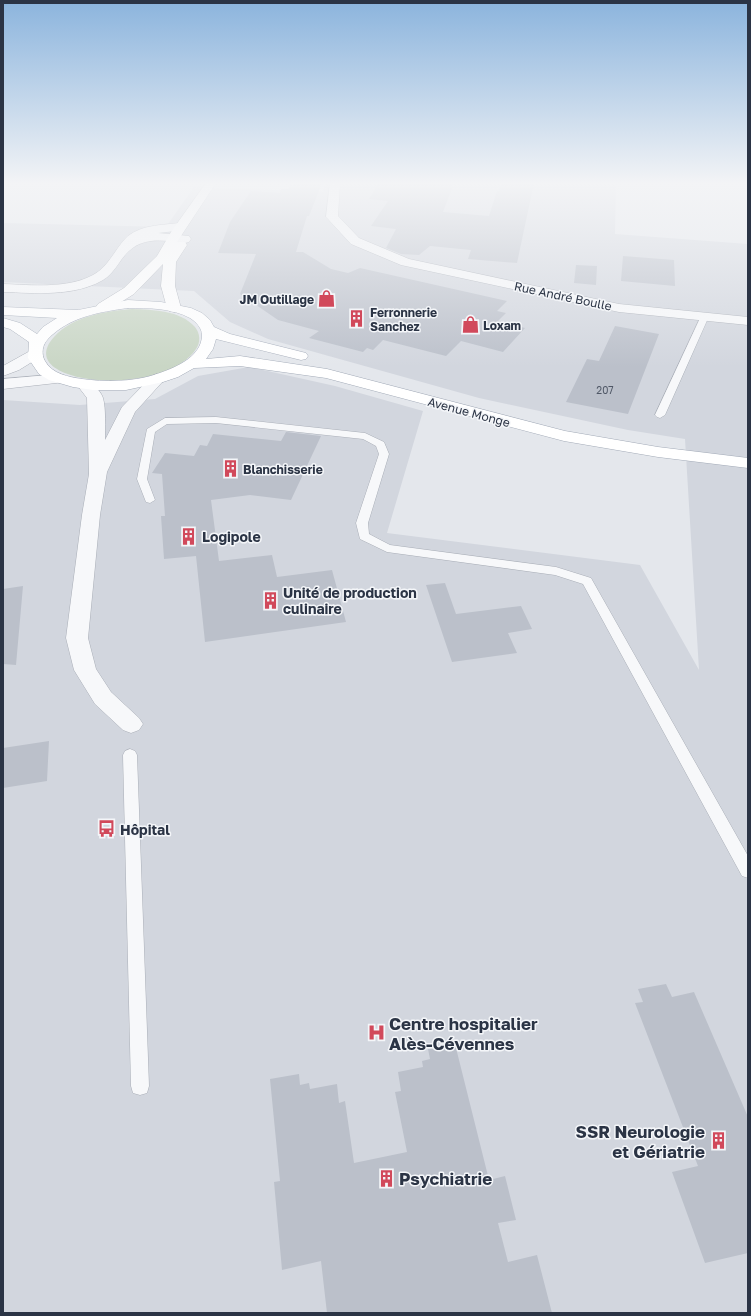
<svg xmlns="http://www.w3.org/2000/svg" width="751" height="1316" viewBox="0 0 751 1316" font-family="'Golos Text',sans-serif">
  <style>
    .built { fill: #d2d6de }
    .green { fill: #c9d6c5 }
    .building { fill: #bbc0ca }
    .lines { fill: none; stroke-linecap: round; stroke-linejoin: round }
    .lane-casing { stroke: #a9aeb7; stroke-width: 1 }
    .street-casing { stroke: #a9aeb7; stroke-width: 1 }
    .secondary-casing { stroke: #a9aeb7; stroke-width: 1 }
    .primary-casing { stroke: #a3abb8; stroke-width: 1 }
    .lane { fill: #f7f8fa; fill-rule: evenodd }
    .street { fill: #f7f8fa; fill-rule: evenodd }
    .secondary { fill: #fff; fill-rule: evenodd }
    .primary { fill: #fff; fill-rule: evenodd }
    .labels { text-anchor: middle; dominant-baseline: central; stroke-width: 3; stroke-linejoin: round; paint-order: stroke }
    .far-number-label { font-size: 10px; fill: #4f5766 }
    .far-street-label { font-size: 12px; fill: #2b3445; stroke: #f4f6f9 }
    .far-poi-label { font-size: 12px; font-weight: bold; fill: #2b3445; stroke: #f4f6f9; text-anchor: start }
    .poi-label { font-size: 14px; font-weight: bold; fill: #2b3445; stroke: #f4f6f9; text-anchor: start }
    .near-poi-label { font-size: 17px; font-weight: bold; fill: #2b3445; stroke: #f4f6f9; text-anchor: start }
  </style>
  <rect width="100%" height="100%" fill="#e4e7ec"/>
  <path class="built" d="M325,183H616L615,234L748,244V1313H3V400L80,405L155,399L198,376L249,367L335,386L423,411L387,533L640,565L699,670L685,439L628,430L479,398L268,339L230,322L194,291L3,282V223L166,227L194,187L323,192Z"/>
  <path class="green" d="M132,309C153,310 180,310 195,327C200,333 201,342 196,349C163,399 10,385 54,337C73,316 106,311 132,309Z"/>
  <path class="building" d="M297,183H322L309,216H307L296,252H303L331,269L348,273L360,268L507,301L497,311L506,313L498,321L525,328L503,352L461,341L446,356L383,340L373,350L367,348L363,352L309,338L319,331L278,320L240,294L256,254L218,253L230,222L251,191L280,193L281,189H289L290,185H296Z
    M379,183H454L443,212L489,216L497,191H499L502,183H534L517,263L468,259L471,250L430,246L419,255L401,254L386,248L396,229L371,226L388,201L369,199Z
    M623,256L674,260L675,286L621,281Z
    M576,265L597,266L596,285L574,283Z
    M615,326L659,334L628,414L566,402L587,359L599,361Z
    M286,432L321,436L291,500L250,495L211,500L219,561L272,555L277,577L332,570L346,622L205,642L196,556L164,559L161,516H165L162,474L152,473L165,453L194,456L200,445L207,446L213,434L281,441Z
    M445,583L456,614L521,606L532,629L508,633L517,653L452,662L426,585Z
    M23,586L16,665L3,664V589Z
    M49,741L47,781L3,788V748Z
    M666,984L672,997L694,992L748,1117V1253L705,1263L672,1172L698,1166L635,1003L643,1002L638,989Z
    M455,1044L489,1180L505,1176L516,1220L498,1223L508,1262L537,1255L552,1313H327L321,1261L282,1270L274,1182L280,1181L270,1079L299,1074L300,1085L309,1083L310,1089L337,1084L339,1103L345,1101L354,1163L407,1152L395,1092L401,1091L398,1072L423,1067L422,1061L430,1059L428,1049Z"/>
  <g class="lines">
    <defs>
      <path id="lane" d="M702,314H708L709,316L665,415L660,418L657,417L655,415Z
        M216,417L365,433L384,442L389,454L368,523L369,534L390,545L556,567L591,578L748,856V878L742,876L583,584L555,575L387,552L360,539L356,523L379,454L376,446L363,439L216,423L167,424L155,432L147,479L155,500L150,503L146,502L137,479L147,429L165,418Z
        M130,749L135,751L137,755L149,1086L147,1093L140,1095L133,1093L131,1086L123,755L125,751Z"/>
      <path id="street" d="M330,183H340L338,216L359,238L409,259L619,304L748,317V325L619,312L401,265L351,244L328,219L326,217Z
        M180,223L184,224L186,227L184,230L158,233L189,236L191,239L189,242L185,243C166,241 145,236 129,251C119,260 115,273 103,280C74,297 35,293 3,292V284C32,285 67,289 93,275C108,267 114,251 125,239C138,225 162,225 180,223Z
        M35,350L40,351L42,354L40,357L19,370L3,376V366L30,351Z
        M60,374L65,376L68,379L65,382L3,389V379Z
        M157,374L162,376L165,379L135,412L107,472L100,515L88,638L96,669L111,692L139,718L143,724L139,730L131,733L123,730L95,704L74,670L66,638L82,515L89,474L87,398L77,385L79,382C89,379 100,389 103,398C106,408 105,429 105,440L122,407L152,376Z"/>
      <path id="secondary" d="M206,183H216L177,242H185L187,245L176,262L175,286L181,308L179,311L174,312L169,311L167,308L161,286L163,264L134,294L108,310L103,311L98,310L96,307L98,304L124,288L157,256L171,232Z"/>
      <path id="primary" d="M128,300L161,302L191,308L202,313L210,320L214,327L230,334L306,353L308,356L306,359L301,360L216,339L213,349L206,359L240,356L327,369L565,431L658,447L748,458V468L658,457L564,441L326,378L240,366L194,368L178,377L163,382L126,390H93L73,387L49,380L39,374L28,358L29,342L10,329L3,327V318L20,323L37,334L43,327L57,318L3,315V307L78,310ZM128,308C149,308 172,308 190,318C196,322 202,328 202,335C202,358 172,369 154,375C131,382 105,382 82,379C69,377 52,374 45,361C41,354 42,345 48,339C69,317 99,312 128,308Z"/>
    </defs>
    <use href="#lane" class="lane-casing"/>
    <use href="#street" class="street-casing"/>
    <use href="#secondary" class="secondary-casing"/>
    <use href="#primary" class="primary-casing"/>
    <use href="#lane" class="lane"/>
    <use href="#street" class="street"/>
    <use href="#secondary" class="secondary"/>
    <use href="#primary" class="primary"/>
  </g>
  <linearGradient id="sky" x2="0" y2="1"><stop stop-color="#8bb4dd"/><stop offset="0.5" stop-color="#f3f4f6"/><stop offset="1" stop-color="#f3f4f6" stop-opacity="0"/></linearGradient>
  <rect width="751" height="367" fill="url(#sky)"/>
  <defs>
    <symbol id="shop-bare" viewBox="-9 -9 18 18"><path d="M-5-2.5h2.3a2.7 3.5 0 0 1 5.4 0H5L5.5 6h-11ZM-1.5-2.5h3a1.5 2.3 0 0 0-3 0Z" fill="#d1495b" stroke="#f4f6f9" stroke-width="2.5" paint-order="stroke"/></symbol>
    <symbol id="building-bare" viewBox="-9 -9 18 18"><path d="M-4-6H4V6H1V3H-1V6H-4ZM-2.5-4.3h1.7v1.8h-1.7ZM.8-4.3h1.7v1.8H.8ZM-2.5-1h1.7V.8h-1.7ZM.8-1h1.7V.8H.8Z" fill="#d1495b" stroke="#f4f6f9" stroke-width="2.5" paint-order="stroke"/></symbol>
    <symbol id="bus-bare" viewBox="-9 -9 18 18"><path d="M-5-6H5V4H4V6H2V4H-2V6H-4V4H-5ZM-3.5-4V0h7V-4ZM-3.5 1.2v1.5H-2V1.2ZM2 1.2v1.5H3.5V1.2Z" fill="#d1495b" stroke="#f4f6f9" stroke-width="2.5" paint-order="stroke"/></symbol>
    <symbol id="hospital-bare" viewBox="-9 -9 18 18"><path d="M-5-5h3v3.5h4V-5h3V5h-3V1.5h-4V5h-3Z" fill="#d1495b" stroke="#f4f6f9" stroke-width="2.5" paint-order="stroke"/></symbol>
  </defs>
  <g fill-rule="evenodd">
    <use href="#shop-bare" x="314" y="286" width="25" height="25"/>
    <use href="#building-bare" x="344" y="306" width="25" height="25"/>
    <use href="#shop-bare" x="458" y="312" width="25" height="25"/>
    <use href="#building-bare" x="218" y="456" width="25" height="25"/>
    <use href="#building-bare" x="176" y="524" width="25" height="25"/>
    <use href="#building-bare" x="258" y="588" width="25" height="25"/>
    <use href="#bus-bare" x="94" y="816" width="25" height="25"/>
    <use href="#hospital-bare" x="364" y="1020" width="25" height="25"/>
    <use href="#building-bare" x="706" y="1128" width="25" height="25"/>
    <use href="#building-bare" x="374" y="1166" width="25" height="25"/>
  </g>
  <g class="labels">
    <g class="far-number-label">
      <text x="605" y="390">207</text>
    </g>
    <g class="far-street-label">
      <text transform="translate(563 296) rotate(12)">Rue André Boulle</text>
      <text transform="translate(469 412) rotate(15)">Avenue Monge</text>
    </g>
    <g class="far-poi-label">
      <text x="314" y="299" text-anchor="end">JM Outillage</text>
      <text x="370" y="312">Ferronnerie<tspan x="370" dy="14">Sanchez</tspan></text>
      <text x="483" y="325">Loxam</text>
      <text x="243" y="469">Blanchisserie</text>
    </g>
    <g class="poi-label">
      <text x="202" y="536">Logipole</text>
      <text x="283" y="592">Unité de production<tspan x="283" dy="16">culinaire</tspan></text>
      <text x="120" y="829">Hôpital</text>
    </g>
    <g class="near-poi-label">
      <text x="389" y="1023">Centre hospitalier<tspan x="389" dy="20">Alès-Cévennes</tspan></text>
      <text x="705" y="1131" text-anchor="end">SSR Neurologie<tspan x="705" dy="20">et Gériatrie</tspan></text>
      <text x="399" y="1178">Psychiatrie</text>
    </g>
  </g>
  <rect width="751" height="1316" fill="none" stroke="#2b3445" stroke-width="8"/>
</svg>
